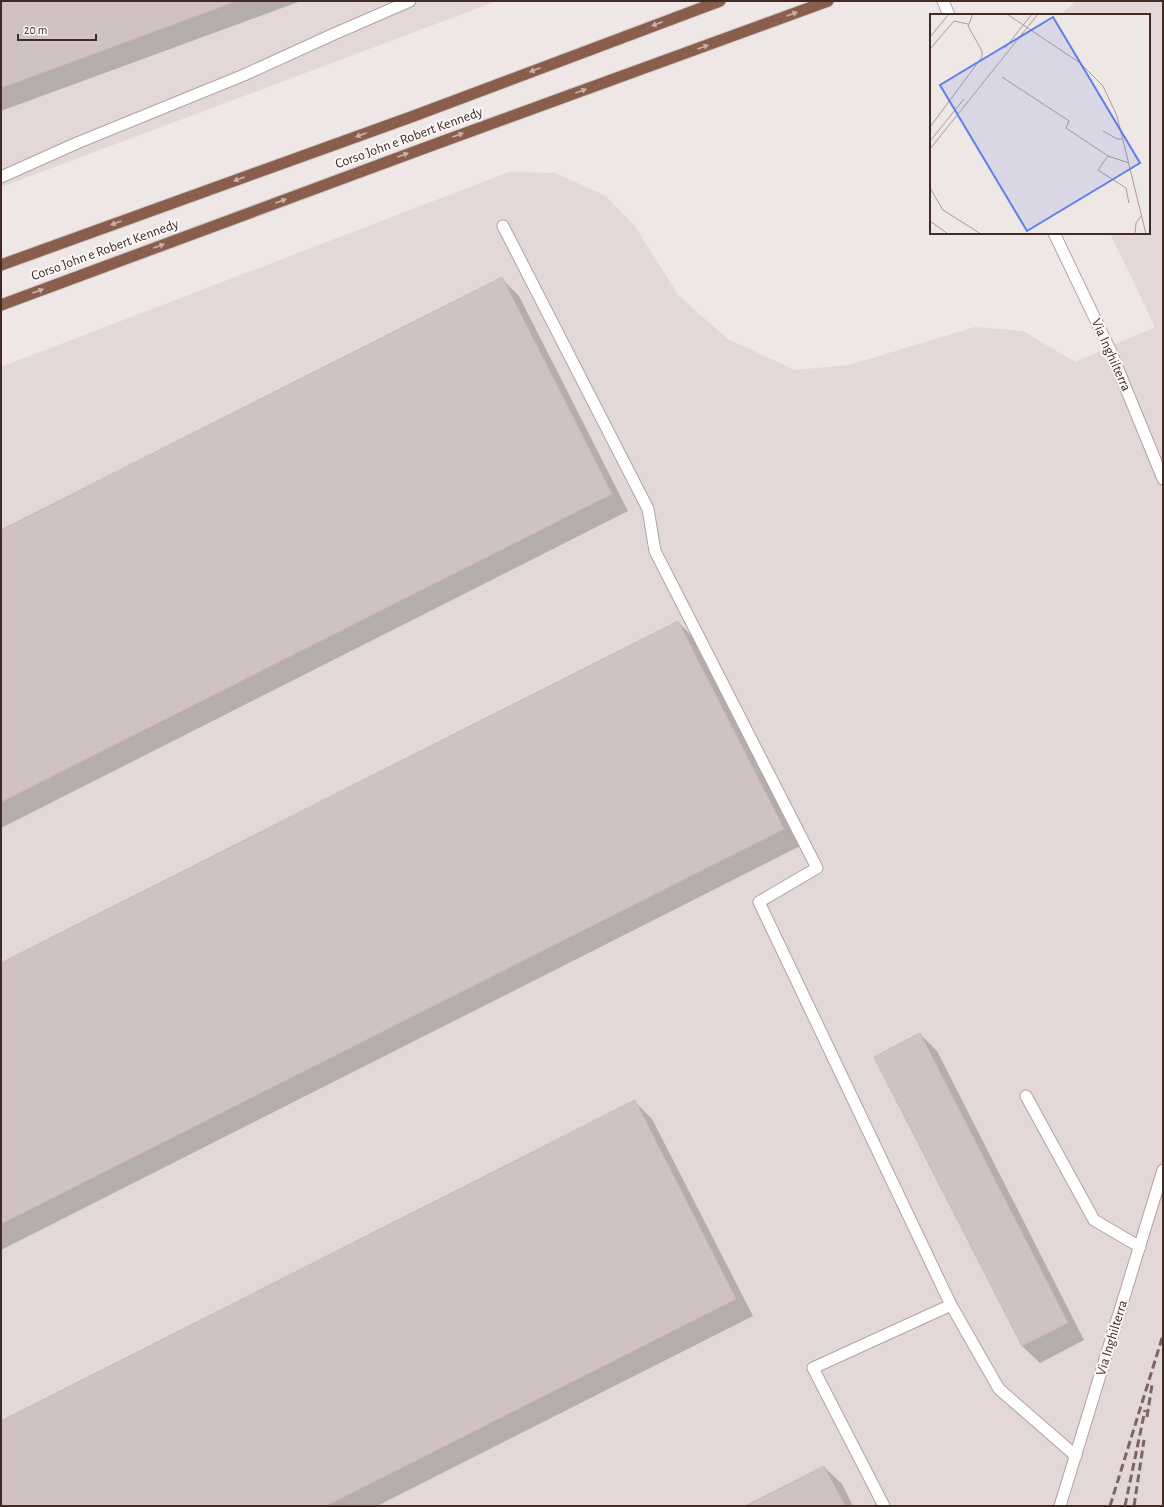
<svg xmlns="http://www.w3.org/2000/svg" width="1164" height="1507" viewBox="0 0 1164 1507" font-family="'Alegreya Sans',sans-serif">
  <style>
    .built { fill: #e3d7d7 }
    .shadow { fill: #0003 }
    .building { fill: #d0c2c2; stroke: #c9b9b8 }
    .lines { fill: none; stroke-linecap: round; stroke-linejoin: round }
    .service-casing { stroke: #b1a3a0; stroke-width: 13 }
    .minor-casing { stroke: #b1a3a0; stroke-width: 13 }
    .trunk-casing { stroke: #cac4c2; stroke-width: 13 }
    .service { stroke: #fff; stroke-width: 11 }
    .minor { stroke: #fff; stroke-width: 11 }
    .trunk { stroke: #8a5e4c; stroke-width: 11 }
    .rail { stroke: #7d665f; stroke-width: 3; stroke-dasharray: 8 4; stroke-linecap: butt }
    .oneway { fill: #c8b2aa }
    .labels { text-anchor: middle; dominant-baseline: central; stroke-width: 4; stroke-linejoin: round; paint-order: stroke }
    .street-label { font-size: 14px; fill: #422b24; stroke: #fbf7f7 }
    .inset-road { fill: none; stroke: #aa9b98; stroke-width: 1 }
    .view { fill: #5e7eea; fill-opacity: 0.15; stroke: #5e7eea; stroke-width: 2 }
    .inset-edge { fill: none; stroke: #422b24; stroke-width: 2 }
  </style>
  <rect width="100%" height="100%" fill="#efe6e6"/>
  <path class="built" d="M1,1H497L1,187Z
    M1076,1H1163V1506H1V367L509,172L555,173L606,196L634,225L679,296L728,339L795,370L849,365L975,327L1023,331L1075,362L1155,327L1110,233H1149V15H1060Z"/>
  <path class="shadow" d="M1,1H301L1,111Z
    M501,278L519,296L628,511L1,828V531Z
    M678,622L695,639L800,846L1,1250V964Z
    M920,1034L937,1051L1084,1340L1040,1363L1022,1346Z
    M635,1102L652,1119L753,1316L377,1506H1V1422Z
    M824,1467L842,1484L853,1506H747Z"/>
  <path class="building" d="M1,1H237L1,88Z
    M502,277L612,494L1,802V530Z
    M678,621L784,829L1,1224V963Z
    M920,1033L1068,1323L1022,1346L874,1057Z
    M635,1100L736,1299L326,1506H1V1421Z
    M824,1466L845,1506H745Z"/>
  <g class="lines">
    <defs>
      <path id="service" d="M1,177L77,143L244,75L334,34L410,1
        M503,226L648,509L655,551L817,868L759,902L951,1305L999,1389L1076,1456
        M1026,1096L1094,1220L1140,1247
        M884,1506L813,1368L951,1305"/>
      <path id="minor" d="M943,1L949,15
        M1054,233L1111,352L1163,479
        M1060,1506L1163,1170"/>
      <path id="trunk" d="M1,265L411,117L720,1
        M1,305L422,149L828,1"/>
    </defs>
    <use href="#service" class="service-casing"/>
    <use href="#minor" class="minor-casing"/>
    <use href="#trunk" class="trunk-casing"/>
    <use href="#service" class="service"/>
    <use href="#minor" class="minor"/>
    <use href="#trunk" class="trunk"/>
    <path class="rail" d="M1147,1417L1152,1385
      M1110,1506L1163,1335
      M1125,1506L1145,1410
      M1134,1506L1144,1440"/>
  </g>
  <defs><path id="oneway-solid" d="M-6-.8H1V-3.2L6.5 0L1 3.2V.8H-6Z"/></defs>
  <g class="oneway">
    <use href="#oneway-solid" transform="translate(792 14) rotate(-20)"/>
    <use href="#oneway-solid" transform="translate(657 24) rotate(159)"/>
    <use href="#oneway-solid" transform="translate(703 47) rotate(-20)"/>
    <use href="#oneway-solid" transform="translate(535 70) rotate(159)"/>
    <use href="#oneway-solid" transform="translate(581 91) rotate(-20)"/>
    <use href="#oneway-solid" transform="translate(361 135) rotate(160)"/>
    <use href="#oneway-solid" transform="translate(458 135) rotate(-20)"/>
    <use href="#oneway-solid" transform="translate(403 155) rotate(-20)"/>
    <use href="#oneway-solid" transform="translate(239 179) rotate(160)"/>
    <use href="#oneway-solid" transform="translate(281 201) rotate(-20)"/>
    <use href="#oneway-solid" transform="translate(116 223) rotate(160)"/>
    <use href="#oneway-solid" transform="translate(159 246) rotate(-20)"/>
    <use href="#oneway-solid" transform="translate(38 291) rotate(-20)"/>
  </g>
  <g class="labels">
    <g class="street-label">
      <text transform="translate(409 138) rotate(-20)">Corso John e Robert Kennedy</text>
      <text transform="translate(105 250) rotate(-20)">Corso John e Robert Kennedy</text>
      <text transform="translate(1111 355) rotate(66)">Via Inghilterra</text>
      <text transform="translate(1112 1338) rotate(-73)">Via Inghilterra</text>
    </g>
  </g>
  <g transform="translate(930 14)">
    <rect width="220" height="220" fill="#efe6e6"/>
    <path class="inset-road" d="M77,0L150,49L173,72L187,102L216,220M0,23L19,0M75,34L102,0M0,35L24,7L38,10M72,63L139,107L136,114L178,142L199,149M0,113L52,43V37L38,12L43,0M173,117L187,125H193M0,127L34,85M0,135L108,0M178,142L168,156L196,174L199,189M0,174L13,196L51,220M0,207L18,220M205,220L206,209L211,202"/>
    <path class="view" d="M123,3L210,149L97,217L10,71Z"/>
    <rect width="220" height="220" class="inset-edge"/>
  </g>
  <rect width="1164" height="1507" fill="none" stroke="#422b24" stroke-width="4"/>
  <path d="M18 34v6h78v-6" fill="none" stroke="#422b24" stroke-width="2"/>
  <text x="24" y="34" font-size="12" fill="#422b24" stroke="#fbf7f7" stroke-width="3" paint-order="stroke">20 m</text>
</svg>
